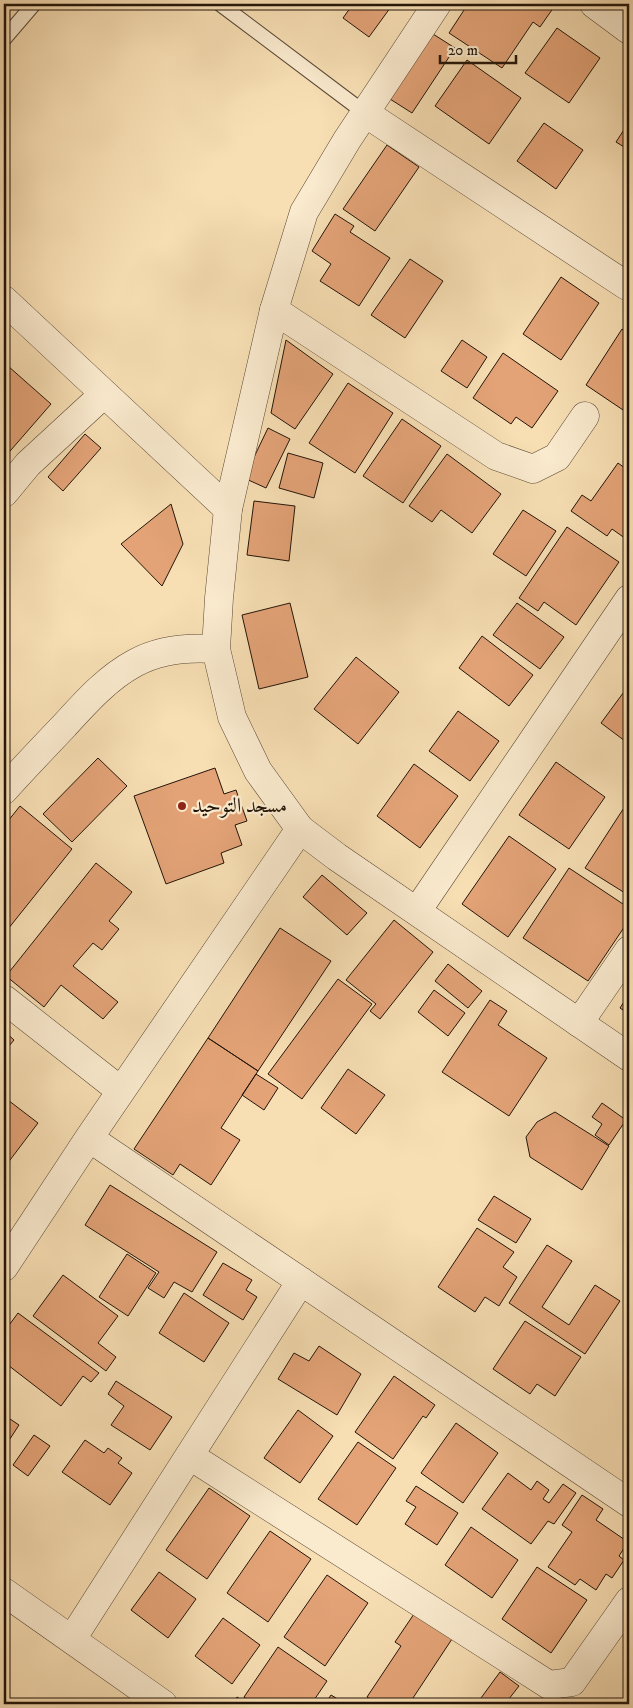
<svg xmlns="http://www.w3.org/2000/svg" width="633" height="1708" viewBox="0 0 633 1708" font-family="'IM FELL DW Pica',Amiri,serif">
  <style>
    .building { fill: #e3a377; stroke: #231509 }
    .lines { fill: none; stroke-linecap: round; stroke-linejoin: round }
    .service-casing { stroke: #584734; stroke-width: 16 }
    .minor-casing { stroke: #584734; stroke-width: 29 }
    .tertiary-casing { stroke: #584734; stroke-width: 29 }
    .service { stroke: #faeace; stroke-width: 14 }
    .minor { stroke: #faeace; stroke-width: 28 }
    .tertiary { stroke: #faeace; stroke-width: 28 }
    .poi-dot { fill: #8f2418; stroke: #faeace; stroke-width: 2 }
    .labels { text-anchor: middle; dominant-baseline: central; stroke-width: 4.5; stroke-linejoin: round; paint-order: stroke }
    .poi-label { font-size: 21px; fill: #231509; stroke: #faeace; text-anchor: start }
  </style>
  <rect width="100%" height="100%" fill="#f7deb3"/>
  <filter id="stains"><feTurbulence type="fractalNoise" baseFrequency=".004" numOctaves="4"/><feColorMatrix values="0 0 0 0 .2 0 0 0 0 .09 0 0 0 0 .02 0 0 0 .5 -.17"/></filter>
  <radialGradient id="worn" r=".72"><stop offset=".6" stop-color="#630" stop-opacity="0"/><stop offset="1" stop-color="#630" stop-opacity=".3"/></radialGradient>
  <path class="building" d="M353,4H393L369,37L343,18Z
    M468,4H556L540,27L533,22L502,68L449,33Z
    M557,28L600,58L569,103L525,73Z
    M433,34L455,48L412,113L390,99Z
    M467,60L521,98L489,144L435,106Z
    M629,122V150L616,142Z
    M544,123L583,150L556,189L517,161Z
    M387,145L419,167L375,231L343,209Z
    M335,214L354,226L350,232L390,258L359,306L320,281L331,264L312,251Z
    M410,259L443,281L405,338L371,315Z
    M561,277L599,303L561,360L523,334Z
    M622,329L629,334V414L586,385Z
    M286,340L333,374L295,429L271,413Z
    M462,340L487,357L467,388L441,371Z
    M503,353L558,391L532,428L516,417L511,424L473,398Z
    M8,366L51,404L4,458V370Z
    M348,383L393,413L355,473L309,443Z
    M402,419L441,446L403,503L363,476Z
    M268,428L290,439L266,488L244,478Z
    M85,434L101,448L63,491L48,477Z
    M288,453L323,463L314,498L279,488Z
    M447,454L501,494L472,533L441,510L432,522L409,506Z
    M618,463L629,471V541L612,529L607,536L571,511L582,495L591,501Z
    M254,501L295,506L289,561L247,555Z
    M171,504L183,544L162,586L121,544Z
    M523,510L556,531L526,576L493,554Z
    M567,527L619,562L576,625L544,602L538,611L519,598Z
    M290,603L308,677L259,689L242,615Z
    M517,603L564,637L540,669L493,635Z
    M482,636L533,675L509,706L459,668Z
    M356,657L399,692L358,744L314,709Z
    M629,685V744L601,723Z
    M458,711L499,741L470,781L429,751Z
    M98,758L127,786L72,842L43,814Z
    M556,762L605,797L569,849L519,815Z
    M414,764L458,796L420,848L377,816Z
    M215,768L224,794L236,790L247,821L235,825L242,845L221,853L224,863L166,884L134,796Z
    M629,800V886L625,893L585,868Z
    M20,806L72,849L4,934V826Z
    M509,836L556,869L508,937L462,904Z
    M96,863L132,892L109,921L119,929L102,950L93,943L73,966L118,1002L103,1019L61,985L44,1007L6,976Z
    M569,868L629,908V920L588,981L523,938Z
    M322,875L367,913L347,935L303,897Z
    M394,920L433,952L380,1019L370,1011L376,1004L346,980Z
    M280,928L331,961L258,1071L208,1038Z
    M448,964L482,991L468,1008L435,981Z
    M338,979L372,1004L302,1099L268,1074Z
    M434,990L465,1013L448,1036L418,1012Z
    M629,994V1014L620,1008Z
    M490,1000L507,1011L498,1025L547,1058L509,1116L442,1072Z
    M4,1031L14,1040L4,1052Z
    M208,1038L258,1071L221,1128L240,1140L211,1185L180,1164L173,1175L134,1149Z
    M348,1069L385,1095L356,1134L321,1108Z
    M256,1074L278,1088L264,1110L242,1095Z
    M4,1097L38,1123L4,1168Z
    M602,1103L626,1120L609,1145L595,1135L602,1124L592,1117Z
    M555,1112L609,1146L582,1190L530,1157L526,1137L537,1122Z
    M110,1185L217,1252L192,1292L174,1282L164,1298L148,1288L159,1272L85,1225Z
    M494,1196L531,1219L516,1243L478,1220Z
    M477,1228L514,1252L503,1267L517,1277L499,1306L485,1297L475,1312L438,1287Z
    M547,1245L572,1261L542,1307L569,1325L595,1285L620,1301L585,1354L509,1303Z
    M127,1254L156,1273L128,1316L99,1297Z
    M223,1263L252,1280L246,1290L257,1297L243,1320L203,1295Z
    M63,1275L118,1316L98,1343L116,1357L106,1371L33,1316Z
    M184,1293L229,1323L204,1362L159,1333Z
    M18,1313L99,1373L91,1382L83,1376L61,1406L4,1362V1332Z
    M525,1321L581,1357L555,1396L537,1384L530,1394L493,1369Z
    M319,1346L361,1374L337,1415L278,1379L294,1353L309,1361Z
    M394,1376L435,1405L426,1418L423,1416L393,1459L355,1432Z
    M116,1381L172,1417L150,1450L111,1425L124,1406L108,1394Z
    M298,1410L333,1436L300,1483L264,1458Z
    M4,1415L19,1425L4,1448Z
    M456,1423L498,1453L463,1503L421,1473Z
    M34,1435L50,1446L28,1476L13,1465Z
    M85,1440L104,1453L108,1448L122,1458L118,1463L132,1473L110,1505L62,1472Z
    M358,1442L396,1468L357,1525L318,1499Z
    M508,1473L531,1490L537,1481L549,1490L543,1499L549,1503L563,1484L576,1493L554,1524L548,1521L531,1544L482,1509Z
    M416,1486L458,1513L437,1545L405,1524L416,1507L406,1501Z
    M209,1488L250,1516L207,1579L166,1550Z
    M582,1495L603,1509L596,1520L628,1542L619,1556L624,1560L612,1578L606,1574L596,1590L580,1579L575,1585L548,1567L572,1532L562,1525Z
    M471,1527L518,1560L492,1598L445,1565Z
    M270,1531L311,1559L268,1622L227,1593Z
    M537,1567L587,1600L551,1653L502,1619Z
    M159,1572L196,1599L168,1638L131,1610Z
    M327,1575L368,1603L325,1666L284,1637Z
    M414,1614L452,1639L409,1704H379L367,1697L401,1646L395,1642Z
    M223,1618L260,1645L232,1684L195,1656Z
    M278,1647L327,1681L312,1703L305,1699L301,1704H254L244,1697Z
    M500,1672L519,1686L505,1704H491L481,1698Z
    M629,1684V1699L623,1694Z
    M331,1695L346,1704H325Z
    M237,1697L248,1704H232Z"/>
  <g class="lines">
    <defs>
      <path id="service" d="M220,4L365,113
        M4,39L34,4"/>
      <path id="minor" d="M594,4L629,30
        M365,113L627,286
        M4,300L228,509
        M274,310L496,456L533,469L557,457L585,416
        M4,493L28,464L104,394
        M417,911L629,599
        M4,999L121,1091
        M579,1023L629,950
        M89,1138L629,1503
        M4,1267L89,1138L300,829
        M190,1456L549,1685L572,1682L629,1601
        M4,1592L163,1704
        M72,1639L301,1281"/>
      <path id="tertiary" d="M437,4L347,140L304,212L274,310L228,509L219,598L216,649L232,717L258,771L300,829L337,857L629,1057
        M4,790C24,768 44,747 64,726C85,703 107,678 135,663C160,649 188,647 216,649"/>
    </defs>
    <use href="#service" class="service-casing"/>
    <use href="#minor" class="minor-casing"/>
    <use href="#tertiary" class="tertiary-casing"/>
    <use href="#service" class="service"/>
    <use href="#minor" class="minor"/>
    <use href="#tertiary" class="tertiary"/>
  </g>
  <circle class="poi-dot" cx="182" cy="806" r="5"/>
  <g class="labels">
    <g class="poi-label">
      <text x="192" y="806">مسجد التوحيد</text>
    </g>
  </g>
  <rect width="633" height="1708" fill="none" stroke="#f7deb3" stroke-width="20"/>
  <rect x="5" y="5" width="623" height="1698" fill="none" stroke="#231509" stroke-width="2.5"/>
  <rect x="10" y="10" width="613" height="1688" fill="none" stroke="#231509"/>
  <path d="M440 55v8h76v-8" fill="none" stroke="#231509" stroke-width="2.5"/>
  <text x="448" y="55" font-size="15" fill="#231509" stroke="#faeace" stroke-width="4" paint-order="stroke">20 m</text>
  <rect width="100%" height="100%" filter="url(#stains)"/>
  <rect width="100%" height="100%" fill="url(#worn)"/>
</svg>
